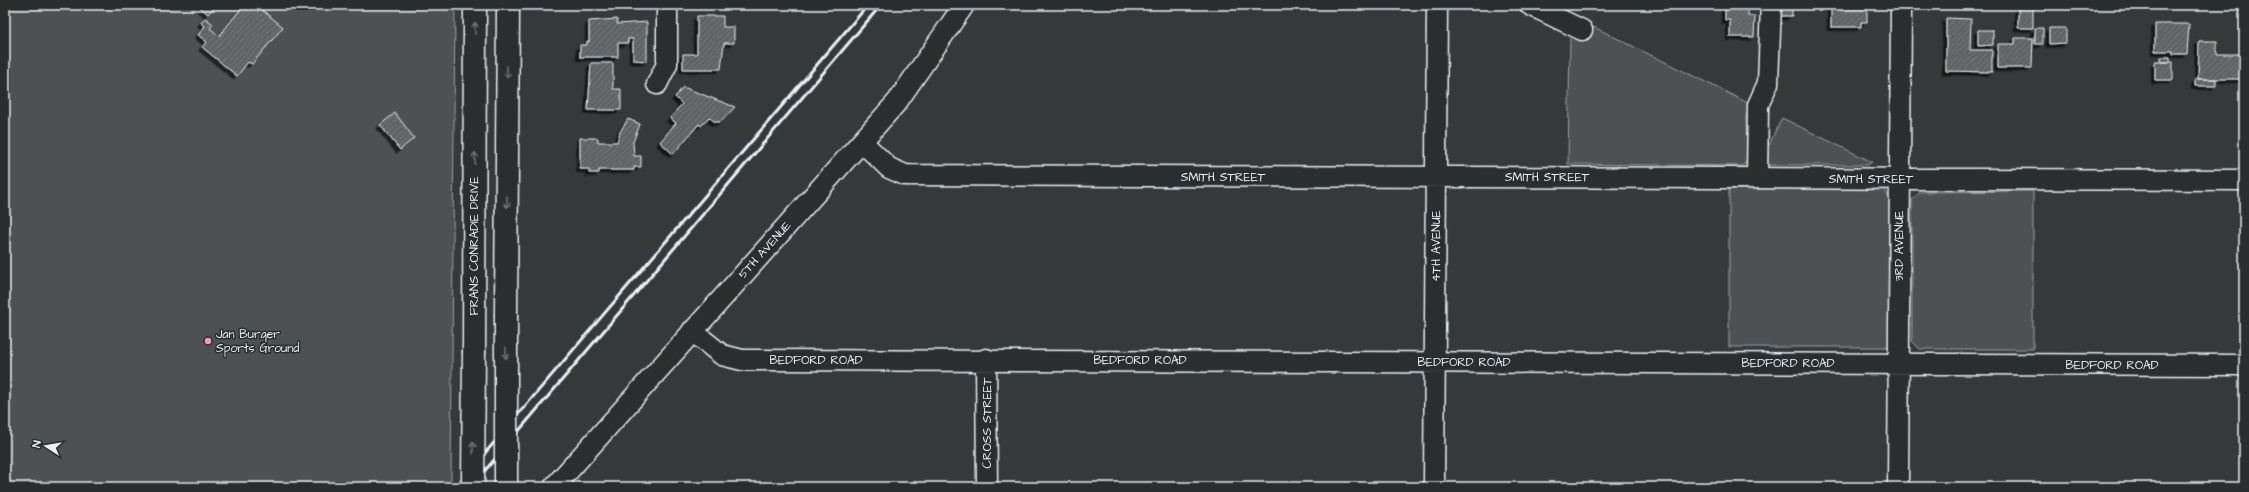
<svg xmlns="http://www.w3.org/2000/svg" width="2249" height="492" viewBox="0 0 2249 492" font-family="'Architects Daughter',sans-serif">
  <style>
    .green { fill: #4d5152; stroke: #9aa1a5 }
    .building { fill: url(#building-hatch); stroke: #e8f1f8; filter: url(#shadow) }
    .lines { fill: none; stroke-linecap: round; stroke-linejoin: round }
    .minor-casing { stroke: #e8f1f8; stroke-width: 23 }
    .secondary-casing { stroke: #e8f1f8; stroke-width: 25 }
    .minor { stroke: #2a2d2e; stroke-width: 20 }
    .secondary { stroke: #2a2d2e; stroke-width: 22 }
    .rail { stroke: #e8f1f8; stroke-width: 3 }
    .secondary-bridge-casing { stroke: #e8f1f8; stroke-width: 25; stroke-linecap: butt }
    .secondary-bridge { stroke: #2a2d2e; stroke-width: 22 }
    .oneway { stroke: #6c7275 }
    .poi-dot { fill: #ff9aa2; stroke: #2a2d2e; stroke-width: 1.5 }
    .labels { text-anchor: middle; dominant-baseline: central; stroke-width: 3; stroke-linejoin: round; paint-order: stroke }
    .street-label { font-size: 12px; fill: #e8f1f8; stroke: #2a2d2e }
    .poi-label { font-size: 12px; fill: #e8f1f8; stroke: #2a2d2e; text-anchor: start }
  </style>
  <defs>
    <pattern id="building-hatch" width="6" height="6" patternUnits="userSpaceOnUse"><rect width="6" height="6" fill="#5f6365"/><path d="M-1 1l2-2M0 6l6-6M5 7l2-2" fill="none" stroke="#767a7c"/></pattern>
    <filter id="shadow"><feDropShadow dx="-3.5" dy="3.5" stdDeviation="0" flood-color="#0009"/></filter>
  </defs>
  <rect width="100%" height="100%" fill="#35393a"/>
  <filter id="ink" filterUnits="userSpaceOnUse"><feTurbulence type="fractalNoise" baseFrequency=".025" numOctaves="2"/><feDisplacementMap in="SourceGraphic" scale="8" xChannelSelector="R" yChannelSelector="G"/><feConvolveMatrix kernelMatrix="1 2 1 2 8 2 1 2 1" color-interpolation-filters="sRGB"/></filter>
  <g filter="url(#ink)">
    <path class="green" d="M5,5H455L451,480L445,487H5Z
      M1594,27L1750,104L1746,116L1747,160L1743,166L1568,164L1570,37L1571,33L1587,41Z
      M1782,118L1872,162L1868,165H1769L1765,160L1766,151Z
      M1884,188L1890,200L1889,343L1887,347H1729V189Z
      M2033,191V349H1920L1912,341V200L1920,192Z"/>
    <path class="building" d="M201,5H216L208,14L199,7Z
      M244,5H256L283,27L252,64L248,62L237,76L202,47L207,42L198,35L205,26L201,23L205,18L213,24L210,28L219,36Z
      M1725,5H1748V16H1755L1754,37H1730V20H1725Z
      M1777,5H1792V16H1777Z
      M1831,5H1867V22H1861V27H1831Z
      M2018,5L2033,6V28H2018Z
      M697,16H723V27H734V43H724L721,69H683V54H697Z
      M1946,18L1971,19L1970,50H1992V72L1946,71Z
      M617,19V24L647,22V61L633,60V39H628V43H618V57H580V45H587V41L589,42V21Z
      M2155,24H2189L2187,54H2173V51H2155Z
      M2035,28H2043V44H2035Z
      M2049,28H2066V43L2049,44Z
      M1978,30H1993V45L1978,46Z
      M2015,38H2033L2032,68H1998V44H2015Z
      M2199,41H2217V54H2244V79H2198Z
      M2161,57H2170V62H2161Z
      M2155,62H2173V80H2155Z
      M591,63H613V89H621V110H588Z
      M2195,79H2216V86H2195Z
      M683,87L735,107L721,122H715L709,117L701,126L699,124L673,154L660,142L676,123L670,118L682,104L675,97Z
      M395,113L414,138L400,150L380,125Z
      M628,119L640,124L633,142L634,156H641V167H634V170H599V173H589V169H580V138H598V142H617L620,132Z"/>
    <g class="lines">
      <defs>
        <path id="minor" d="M1530,5L1582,30
          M657,84L667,64V5
          M862,142L889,168L905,175L2244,180
          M1757,178L1758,105L1768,83L1771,5
          M692,331L722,355L742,360L2244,365
          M986,359L987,487
          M554,487L897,102L964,5
          M1434,487L1437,5
          M1898,487L1901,5"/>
        <path id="secondary" d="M506,314L508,5
          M474,351L475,5"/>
      </defs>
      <use href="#minor" class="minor-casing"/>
      <use href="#secondary" class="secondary-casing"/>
      <use href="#minor" class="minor"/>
      <use href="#secondary" class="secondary"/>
      <path class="rail" d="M456,487L868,5
        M471,487L881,5"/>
      <defs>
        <path id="secondary-bridge" d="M473,487L474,351
          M506,487V314"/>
      </defs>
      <use href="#secondary-bridge" class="secondary-bridge-casing"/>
      <use href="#secondary-bridge" class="secondary-bridge"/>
    </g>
    <defs><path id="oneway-shaft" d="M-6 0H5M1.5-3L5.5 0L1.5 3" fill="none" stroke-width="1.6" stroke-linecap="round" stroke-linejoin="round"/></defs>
    <g class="oneway">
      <use href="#oneway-shaft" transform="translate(475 28) rotate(-90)"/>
      <use href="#oneway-shaft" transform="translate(507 72) rotate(90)"/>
      <use href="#oneway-shaft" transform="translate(475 158) rotate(-90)"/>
      <use href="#oneway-shaft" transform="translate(507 202) rotate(90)"/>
      <use href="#oneway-shaft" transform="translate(506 353) rotate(90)"/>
      <use href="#oneway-shaft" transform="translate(473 448) rotate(-90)"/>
    </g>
  </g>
  <circle class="poi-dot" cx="208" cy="341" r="4"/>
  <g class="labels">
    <g class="street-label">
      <text x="1223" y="177">SMITH STREET</text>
      <text x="1547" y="177">SMITH STREET</text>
      <text x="1871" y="179">SMITH STREET</text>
      <text transform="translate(474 246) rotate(-90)">FRANS CONRADIE DRIVE</text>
      <text transform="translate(1436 246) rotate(-90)">4TH AVENUE</text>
      <text transform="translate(1899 246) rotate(-90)">3RD AVENUE</text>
      <text transform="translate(765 250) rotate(-48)">5TH AVENUE</text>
      <text x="816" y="360">BEDFORD ROAD</text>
      <text x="1140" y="360">BEDFORD ROAD</text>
      <text x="1464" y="362">BEDFORD ROAD</text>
      <text x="1788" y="363">BEDFORD ROAD</text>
      <text x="2112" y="365">BEDFORD ROAD</text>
      <text transform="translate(987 423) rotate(-90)">CROSS STREET</text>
    </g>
    <g class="poi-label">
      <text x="216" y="334">Jan Burger<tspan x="216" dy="14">Sports Ground</tspan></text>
    </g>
  </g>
  <rect width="2249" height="492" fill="none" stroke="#2a2d2e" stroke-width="20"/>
  <rect x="10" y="10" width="2229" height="472" fill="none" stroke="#e8f1f8" stroke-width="1.5" filter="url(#ink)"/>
  <g transform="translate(46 446) rotate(282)" stroke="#2a2d2e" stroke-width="3" paint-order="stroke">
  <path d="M0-3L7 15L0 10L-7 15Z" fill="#e8f1f8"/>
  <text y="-6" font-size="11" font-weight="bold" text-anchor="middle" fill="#e8f1f8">N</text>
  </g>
</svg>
